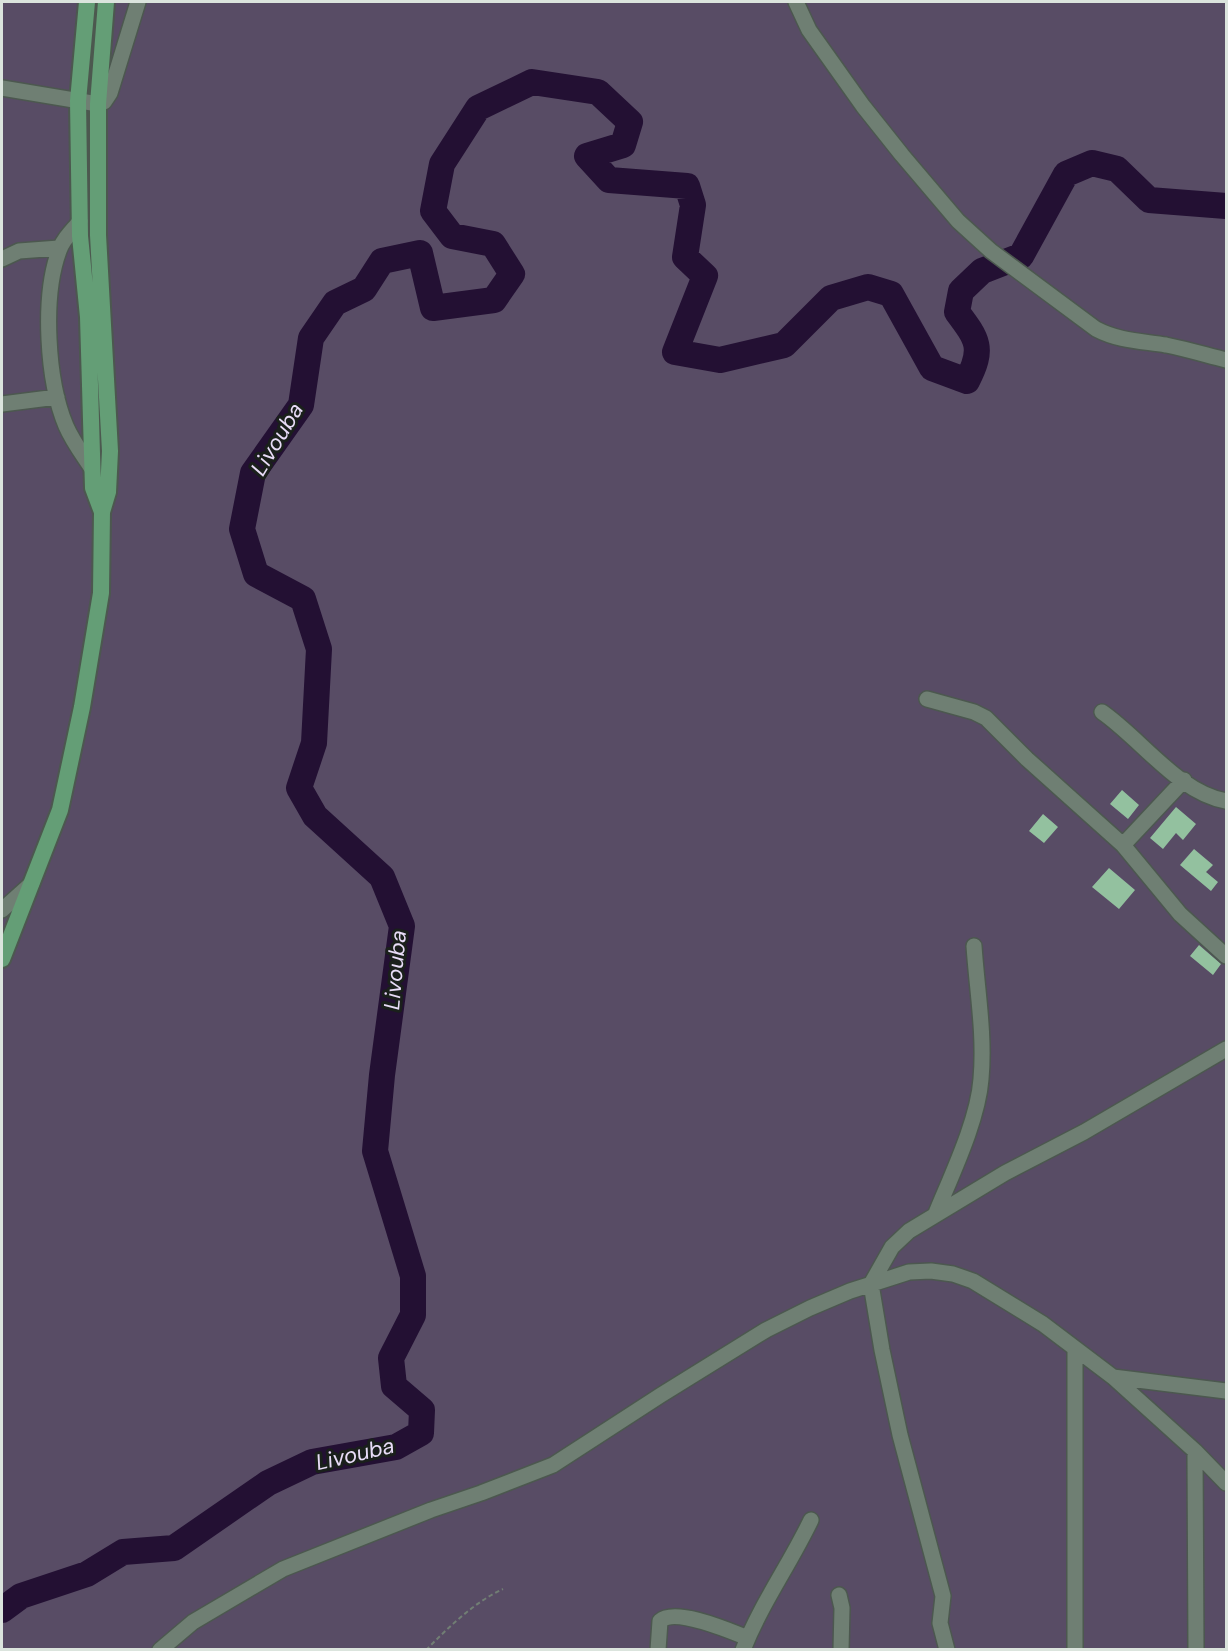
<svg xmlns="http://www.w3.org/2000/svg" width="1228" height="1651" viewBox="0 0 1228 1651" font-family="'DM Sans',sans-serif">
  <style>
    .green { fill: #584c65 }
    .lines { fill: none; stroke-linecap: round; stroke-linejoin: round }
    .river { stroke: #231033; stroke-width: 26 }
    .building { fill: #93c19f }
    .minor-casing { stroke: #4c584f; stroke-width: 18 }
    .trunk-casing { stroke: #4c584f; stroke-width: 20 }
    .path { stroke: #717e74; stroke-width: 2; stroke-dasharray: 4.5 3; stroke-linecap: butt }
    .minor { stroke: #6f7f73; stroke-width: 15 }
    .trunk { stroke: #649e76; stroke-width: 16 }
    .labels { text-anchor: middle; dominant-baseline: central; stroke-width: 6; stroke-linejoin: round; paint-order: stroke }
    .water-label { font-size: 22px; font-style: italic; fill: #e8dcf7; stroke: #1a201b }
  </style>
  <rect width="100%" height="100%" fill="#2d3b30"/>
  <path class="green" d="M2,2H1226V1649H2Z"/>
  <g class="lines">
    <path class="river" d="M2,1610L21,1596L87,1574L123,1552L174,1548L268,1483L312,1462L396,1447L421,1433L422,1410L394,1386L391,1358L413,1315V1276L375,1151L382,1075L402,926L382,877L315,816L299,788L314,743L319,649L303,599L256,574L242,529L253,473L301,405L311,338L335,303L364,289L382,261L420,253L433,308L494,300L512,274L493,244L452,236L433,211L442,164L478,108L532,82L598,92L630,122L623,145L587,156L609,180L687,186L693,205L685,257L705,276L675,352L720,360L784,345L831,298L868,287L891,294L932,368L967,381C984,348 978,340 957,312L961,291L982,271L1021,256L1066,174L1092,163L1117,169L1149,200L1226,206"/>
  </g>
  <path class="building" d="M1122,790L1139,805L1128,819L1110,804Z
    M1176,807L1196,824L1183,840L1176,833L1163,849L1150,838Z
    M1043,814L1058,827L1044,843L1029,831Z
    M1194,849L1213,865L1206,872L1218,882L1211,891L1180,865Z
    M1109,868L1135,890L1119,909L1092,887Z
    M1199,945L1221,964L1213,975L1190,956Z"/>
  <g class="lines">
    <defs>
      <path id="minor" d="M796,2L809,30L863,106L902,155L958,221L991,251L1096,329C1119,341 1141,341 1166,345C1186,349 1206,355 1226,360
        M2,88L98,104L104,102L110,93L138,2
        M80,221C73,230 62,240 59,251C42,297 47,381 66,426C73,442 83,455 92,469
        M2,259L19,251L59,248
        M2,404L57,397
        M927,699L974,712L986,718L1027,759L1123,845L1180,914L1226,956
        M1102,712C1141,739 1179,793 1226,801
        M1123,845L1184,780
        M2,910L32,883
        M936,1213C952,1174 978,1120 981,1079C985,1035 977,990 974,946
        M1113,1377L1226,1391
        M1195,1451L1196,1650
        M839,1595L842,1608L841,1650
        M160,1650L193,1622L283,1569L431,1510L481,1493L553,1465L661,1395L766,1330L810,1308L850,1291L909,1272L931,1271L953,1274L973,1281L1043,1324L1113,1377L1195,1451L1226,1483
        M658,1650L660,1621C675,1607 730,1631 748,1638
        M743,1650C761,1604 790,1564 811,1520
        M947,1650L940,1623L943,1596L900,1435L882,1350L871,1284L892,1247L909,1231L1005,1173L1084,1132L1226,1049
        M1075,1650V1349"/>
      <path id="trunk" d="M87,2L78,101L80,236L88,317L93,488L102,512
        M2,959L60,810L82,707L101,593L102,512L108,492L110,451L98,235V104L106,2"/>
    </defs>
    <use href="#minor" class="minor-casing"/>
    <use href="#trunk" class="trunk-casing"/>
    <path class="path" d="M426,1650C449,1627 473,1603 503,1589"/>
    <use href="#minor" class="minor"/>
    <use href="#trunk" class="trunk"/>
  </g>
  <g class="labels">
    <g class="water-label">
      <text transform="translate(277 439) rotate(-59)">Livouba</text>
      <text transform="translate(395 970) rotate(-85)">Livouba</text>
      <text transform="translate(355 1454) rotate(-13)">Livouba</text>
    </g>
  </g>
  <rect width="1228" height="1651" fill="none" stroke="#dbe4dd" stroke-width="6"/>
</svg>
